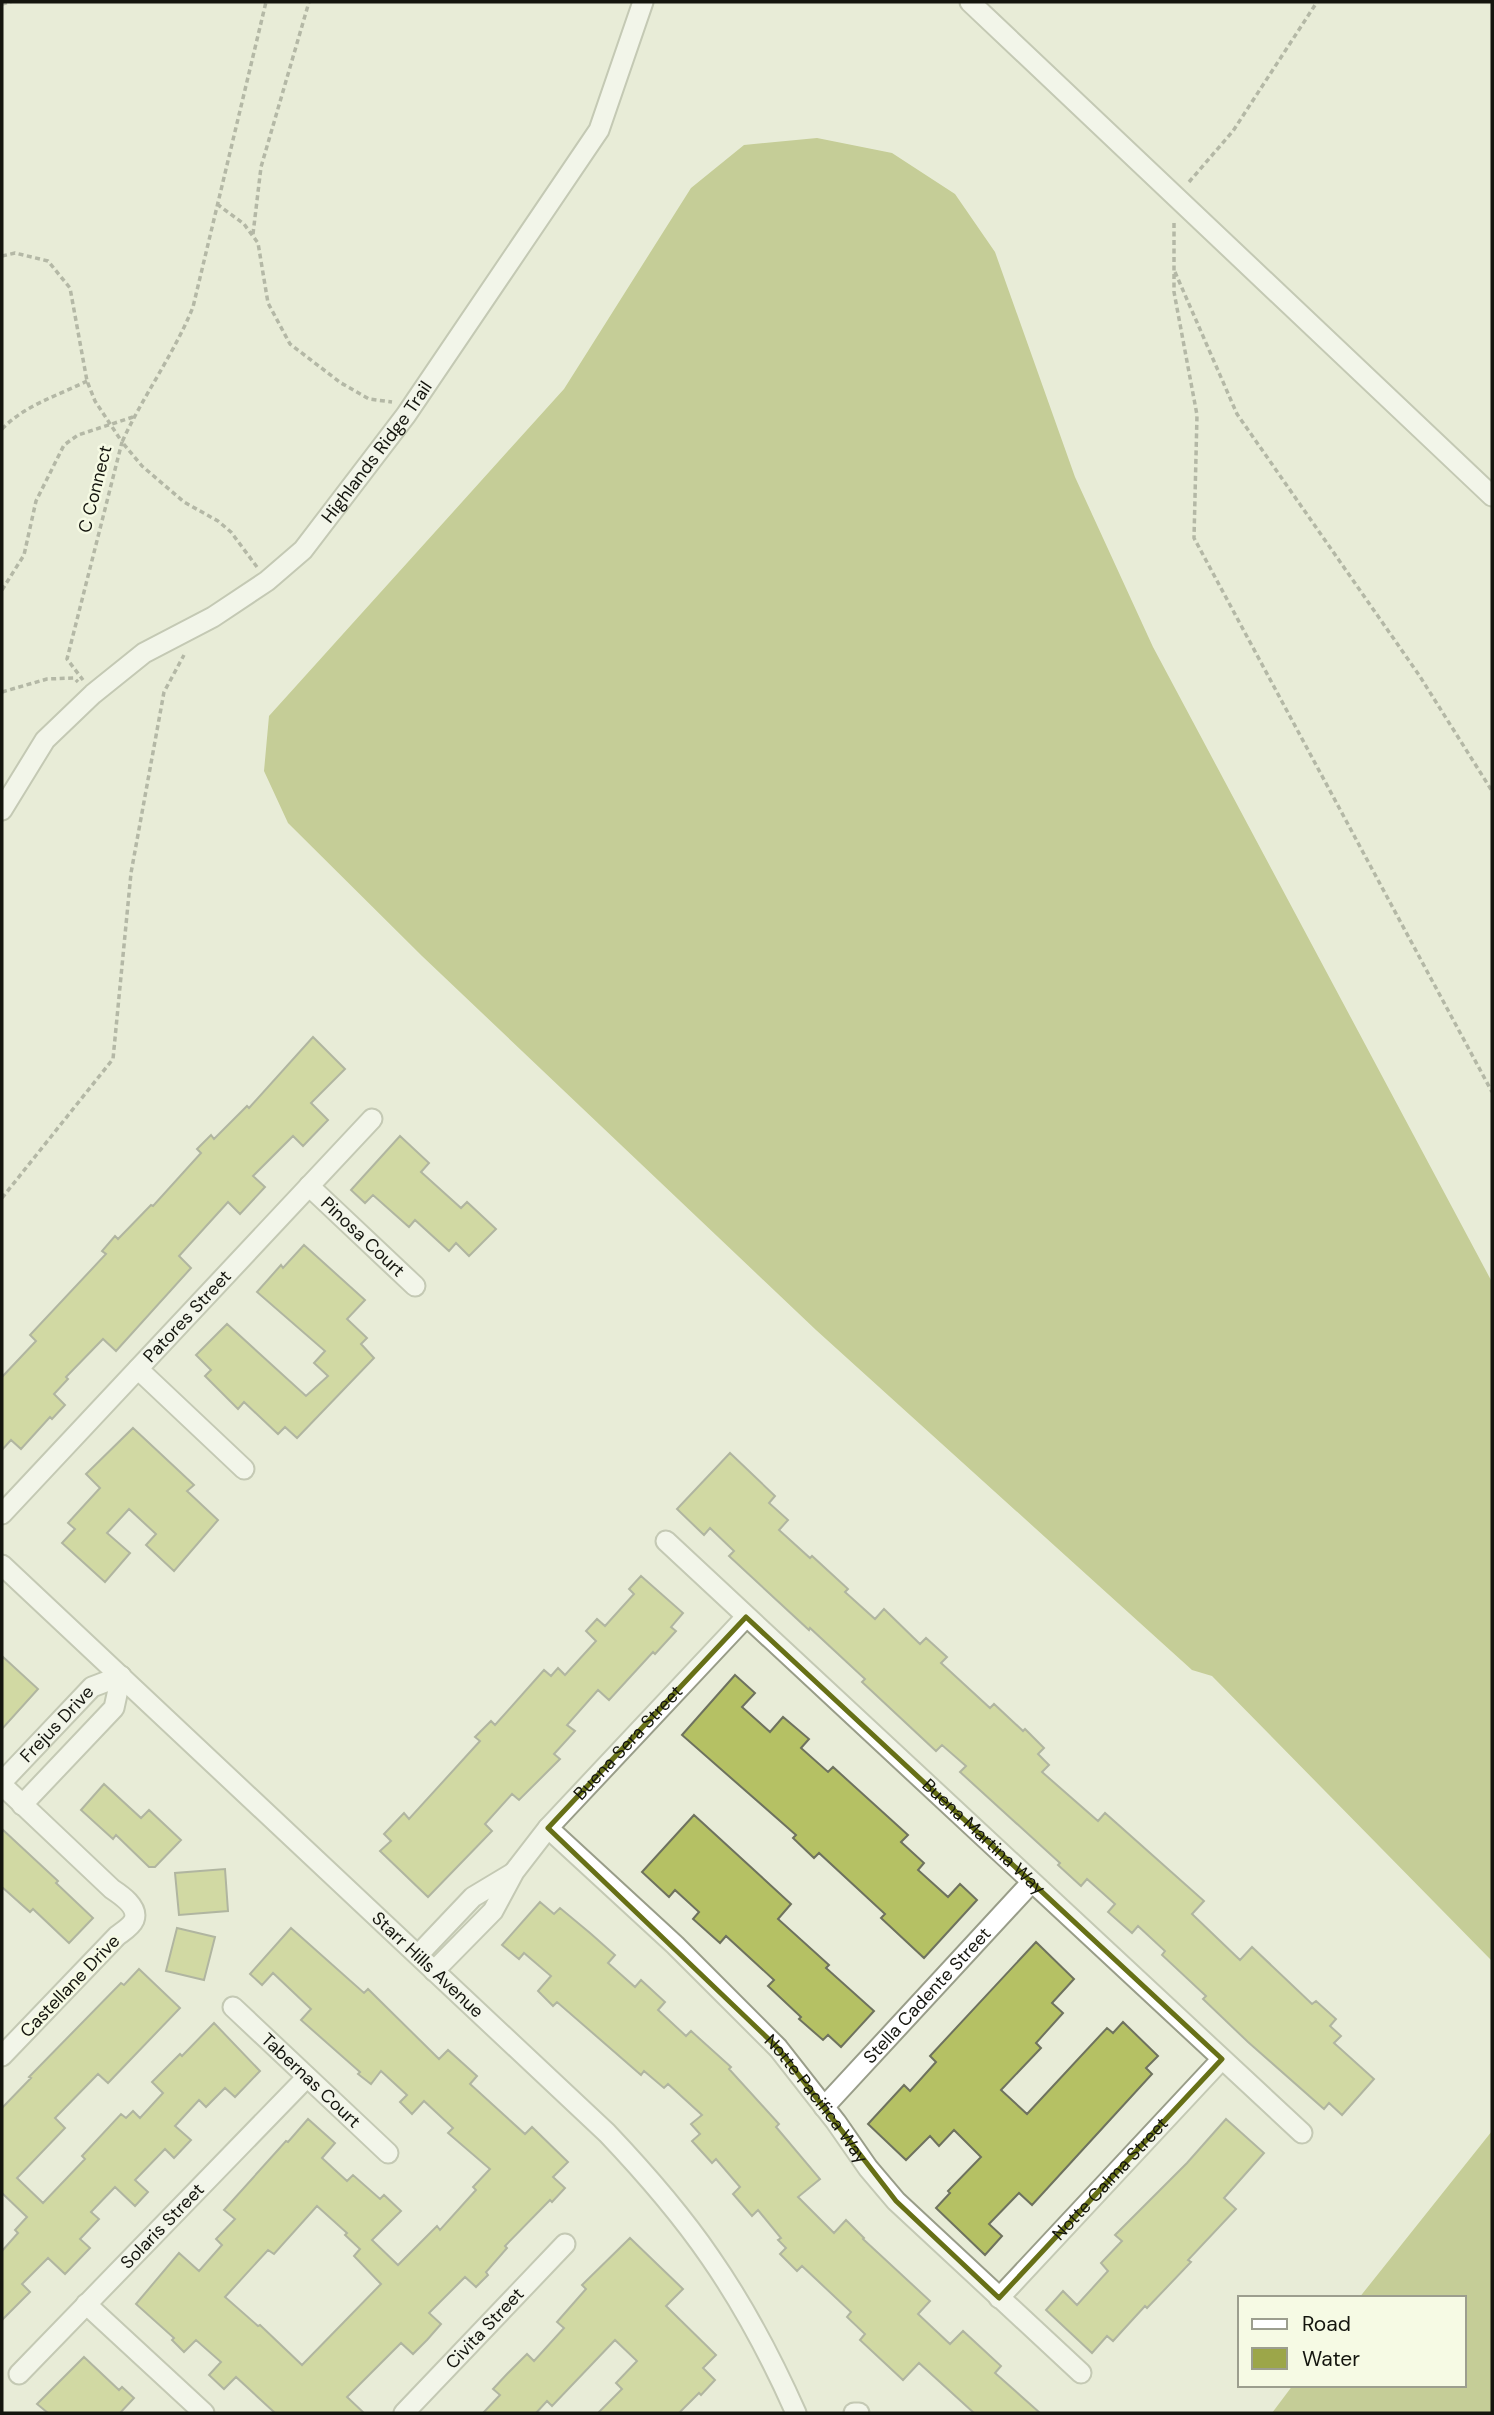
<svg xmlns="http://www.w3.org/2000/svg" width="1494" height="2415" viewBox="0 0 1494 2415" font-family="'DM Sans',sans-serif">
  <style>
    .water { fill: #9ca649 }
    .building { fill: #b5c164; stroke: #6e725e; stroke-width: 2; fill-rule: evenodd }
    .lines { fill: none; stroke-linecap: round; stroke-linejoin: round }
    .minor-casing { stroke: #999d89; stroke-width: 23 }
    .path { stroke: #76786a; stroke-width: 3.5; stroke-dasharray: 5 3.5; stroke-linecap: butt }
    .minor { stroke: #fff; stroke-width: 19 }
    .marked { fill: none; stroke: #677017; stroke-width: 5; stroke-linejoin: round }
    .labels { text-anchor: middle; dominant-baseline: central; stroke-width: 5; stroke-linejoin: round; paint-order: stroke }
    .street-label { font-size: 18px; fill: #14150e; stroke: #f6fae4 }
  </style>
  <rect width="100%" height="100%" fill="#e8ecd7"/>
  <path class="water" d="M817,138L892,153L955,194L995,252L1075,477L1153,647L1492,1282V1961L1212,1676L1192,1670L816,1330L422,956L288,823L264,771L269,716L564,389L691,188L744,145Z
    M1492,2131V2413H1272L1293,2385H1464V2298H1359Z"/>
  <path class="building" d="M313,1037L345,1069L311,1103L328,1120L303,1146L293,1136L253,1176L265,1187L240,1214L228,1202L179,1256L191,1268L116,1351L103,1339L66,1377L68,1379L54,1394L65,1405L52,1419L50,1417L21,1449L11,1440L2,1450V1377L36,1341L30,1335L106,1254L102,1251L115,1236L118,1239L151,1205L153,1206L201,1153L197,1149L211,1135L214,1139L247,1106L249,1108Z
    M400,1136L429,1163L421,1172L461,1208L467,1202L496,1229L469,1256L456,1243L449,1251L415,1220L409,1227L373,1195L365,1203L351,1190Z
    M304,1245L365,1300L347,1319L367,1338L361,1344L374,1358L297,1438L285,1427L278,1434L244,1402L238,1409L205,1376L211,1370L196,1355L227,1324L306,1396L328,1376L314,1363L325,1351L257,1292L281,1265L283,1268Z
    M133,1428L194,1485L187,1491L218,1520L174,1571L146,1545L156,1534L129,1509L107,1533L130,1553L105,1582L62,1543L75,1529L68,1523L100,1488L86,1474Z
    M730,1453L775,1496L769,1503L788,1520L779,1530L810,1558L812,1556L848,1589L845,1592L875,1619L884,1609L920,1644L926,1638L947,1657L941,1663L990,1708L994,1704L1023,1731L1025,1729L1044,1748L1038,1754L1049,1765L1042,1772L1098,1821L1105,1813L1204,1901L1192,1914L1240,1960L1252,1947L1312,2004L1316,2001L1336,2019L1330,2026L1341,2036L1334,2043L1374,2079L1342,2115L1329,2103L1324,2109L1248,2042L1203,1999L1206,1996L1162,1955L1165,1951L1138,1926L1132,1933L1108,1912L1115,1904L1087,1879L1081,1886L1058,1865L1060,1863L960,1772L966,1766L942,1745L936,1751L862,1682L865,1679L810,1628L809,1630L729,1556L734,1551L710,1528L704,1535L677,1509Z
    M641,1576L683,1613L671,1627L676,1631L655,1654L653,1652L609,1700L598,1690L567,1725L575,1731L554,1754L560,1759L519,1800L512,1794L485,1824L492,1831L428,1897L380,1851L391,1841L384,1834L404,1813L409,1819L480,1741L475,1737L491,1721L495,1725L544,1670L551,1676L558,1668L565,1675L596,1641L586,1631L597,1619L605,1626L634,1594L629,1589Z
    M2,1656L38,1689L2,1729Z
    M735,1675L755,1693L742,1707L770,1732L783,1717L809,1739L801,1748L828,1772L833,1767L908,1835L901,1842L924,1863L918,1870L948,1897L960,1884L977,1900L924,1958L881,1918L885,1914L819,1853L814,1858L793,1838L796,1835L682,1735Z
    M104,1784L141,1818L149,1810L181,1840L155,1867H149L116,1835L113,1839L81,1810Z
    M694,1815L791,1904L778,1919L829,1965L826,1968L874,2011L841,2047L828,2035L823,2040L799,2019L801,2017L768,1986L774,1980L726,1936L720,1943L693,1919L699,1912L675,1890L669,1897L642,1872Z
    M2,1829L58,1881L56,1883L93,1918L69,1943L33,1909L30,1912L2,1887Z
    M225,1869L228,1911L179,1915L175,1873Z
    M540,1902L554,1914L560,1908L590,1933L615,1955L608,1963L635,1987L641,1980L665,2002L658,2010L686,2036L691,2031L731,2067L729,2069L779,2124L776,2127L820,2179L798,2197L834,2233L846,2220L864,2238L863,2239L930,2301L918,2314L950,2344L963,2331L1001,2366L995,2373L1040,2413H974L919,2363L903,2380L860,2340L865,2334L847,2317L851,2312L802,2266L797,2271L780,2254L786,2248L778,2240L781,2238L758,2210L752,2216L733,2194L740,2187L716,2159L712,2163L692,2141L700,2134L691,2124L702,2115L668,2084L664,2088L644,2071L641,2075L557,2002L553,2006L538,1991L551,1976L524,1953L519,1959L502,1945Z
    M177,1928L215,1937L204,1980L166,1971Z
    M291,1928L364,1993L368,1989L439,2059L448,2050L477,2076L470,2084L525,2134L532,2127L568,2162L553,2177L565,2188L552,2202L550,2200L505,2246L507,2248L486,2272L488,2275L476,2287L465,2277L429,2313L441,2324L427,2340L413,2354L401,2343L347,2397L364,2413H275L236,2377L224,2389L209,2375L221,2362L196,2340L184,2352L172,2340L174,2338L136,2304L179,2253L199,2271L222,2245L216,2239L235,2219L224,2210L286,2141L288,2142L308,2119L335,2143L322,2158L347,2181L353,2175L380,2199L384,2195L401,2211L372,2240L398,2265L437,2226L440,2230L476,2190L473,2187L490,2169L448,2133L453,2128L424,2101L412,2114L400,2102L407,2095L381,2071L371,2084L358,2074L360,2072L301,2020L311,2009L273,1973L262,1985L250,1974ZM317,2206L347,2233L345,2235L360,2249L354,2256L381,2284L302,2365L260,2325L258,2326L225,2297L268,2250L274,2254Z
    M1036,1942L1074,1979L1052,2003L1063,2013L1036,2043L1041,2048L1001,2090L1027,2114L1107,2028L1113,2033L1123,2022L1158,2056L1146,2068L1152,2074L1032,2205L1019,2193L989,2224L1002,2236L985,2255L936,2208L950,2193L948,2191L981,2157L954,2130L939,2146L930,2136L906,2160L868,2124L904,2085L910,2091L936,2062L930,2056Z
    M139,1969L180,2008L108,2083L98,2074L55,2118L65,2128L17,2178L43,2203L85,2159L82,2156L121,2114L126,2118L133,2111L140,2118L163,2093L152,2082L180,2054L182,2056L214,2023L260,2071L235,2097L225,2088L206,2107L199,2100L175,2126L191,2140L174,2158L165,2149L135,2180L148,2192L135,2206L115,2187L91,2212L99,2219L80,2239L90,2248L65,2274L48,2258L22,2284L30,2292L2,2320V2251L18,2233L15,2230L27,2217L2,2193V2108L31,2078L29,2077L121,1983L124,1985Z
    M1226,2119L1264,2153L1224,2198L1236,2209L1188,2260L1191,2262L1147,2308L1145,2306L1113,2341L1107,2336L1092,2353L1046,2310L1063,2291L1077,2305L1108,2271L1101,2263L1122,2241L1115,2235L1187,2163Z
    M630,2238L683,2289L666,2306L716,2355L703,2368L715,2380L701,2395L699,2393L679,2413H598L622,2389L616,2383L637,2361L615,2340L552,2406L547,2401L536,2413H483L500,2395L493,2389L507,2374L527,2354L534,2361L564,2328L557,2322L586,2289L582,2285Z
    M84,2357L119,2390L122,2387L134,2398L120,2413H48L37,2404Z"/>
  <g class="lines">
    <defs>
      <g id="minor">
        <path d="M970,2L1492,496"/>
        <path id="s1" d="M2,810L45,740L93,694L144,653L213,617L267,581L303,550L406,415L599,130L643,2"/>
        <path id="s2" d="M309,1186L415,1286"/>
        <path d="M138,1369L244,1469"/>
        <path id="s3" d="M2,1514L372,1119"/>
        <path id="s4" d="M666,1541L1302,2133"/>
        <path id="s5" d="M2,1565L607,2133C644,2172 680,2213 710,2257C744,2306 772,2359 796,2413"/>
        <path id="s6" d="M2,1782L92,1687L121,1676"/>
        <path d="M2,1785L112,1889C121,1895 139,1907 134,1920C131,1927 122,1932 117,1936L2,2056"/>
        <path d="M22,1805L114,1708L121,1676"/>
        <path id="s7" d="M548,1828L675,1945L778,2048L836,2122L868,2168L896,2201L1081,2373"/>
        <path d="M418,1955L473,1897L513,1873"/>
        <path id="s8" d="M434,1971L493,1911L514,1872L548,1828L746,1617"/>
        <path id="s9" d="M233,2007L388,2153"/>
        <path id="s10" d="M824,2107L1031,1883"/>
        <path id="s11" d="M999,2298L1222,2059"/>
        <path d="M86,2304L204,2413"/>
        <path id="s12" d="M19,2374L307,2077"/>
        <path id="s13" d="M404,2413L565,2244"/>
        <path d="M854,2413H859"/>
      </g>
    </defs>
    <use href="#minor" class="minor-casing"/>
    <path class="path" d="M2,4L11,2
      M1189,182L1233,131L1317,2
      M217,204L244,224L258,243L268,303L290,344L341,383L369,399L392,402
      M1174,223V292L1197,415L1194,538L1492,1092
      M253,234L261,167L309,2
      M2,256L15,253L48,261L70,288L87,381L95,401L122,442L67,659L83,680
      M1175,272L1237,414L1419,675L1492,791
      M2,429C25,405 57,396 87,381
      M257,567L231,532L218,521L184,502L142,466L122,442C143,396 174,354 193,307L266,2
      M2,590L24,555L36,501L64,445L78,435L133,417
      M2,692L47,679L74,678L78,682
      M2,1198L113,1059L131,873L164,692L184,655"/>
    <use href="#minor" class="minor"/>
  </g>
  <path d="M0 0H1494V2415H0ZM746,1617L1222,2059L999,2298L896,2201L778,2048L548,1828Z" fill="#e8ecd7" fill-opacity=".55" fill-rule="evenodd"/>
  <path class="marked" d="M746,1617L1222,2059L999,2298L896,2201L778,2048L548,1828Z"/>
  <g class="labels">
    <g class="street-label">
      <text stroke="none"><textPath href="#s1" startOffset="527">Highlands Ridge Trail</textPath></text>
      <text transform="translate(95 489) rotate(-76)">C Connect</text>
      <text stroke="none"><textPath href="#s2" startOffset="74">Pinosa Court</textPath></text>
      <text stroke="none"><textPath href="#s3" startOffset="271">Patores Street</textPath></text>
      <text stroke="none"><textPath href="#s6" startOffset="80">Frejus Drive</textPath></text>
      <text stroke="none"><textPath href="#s8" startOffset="301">Buena Sera Street</textPath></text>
      <text stroke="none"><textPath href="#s4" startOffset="434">Buena Martina Way</textPath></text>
      <text stroke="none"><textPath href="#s5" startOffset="584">Starr Hills Avenue</textPath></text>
      <text transform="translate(70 1986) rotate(-46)">Castellane Drive</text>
      <text stroke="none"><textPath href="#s10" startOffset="152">Stella Cadente Street</textPath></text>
      <text stroke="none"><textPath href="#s9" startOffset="107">Tabernas Court</textPath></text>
      <text stroke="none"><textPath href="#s7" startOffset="382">Notte Pacifica Way</textPath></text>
      <text stroke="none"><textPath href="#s11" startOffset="163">Notte Calma Street</textPath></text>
      <text stroke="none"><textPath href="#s12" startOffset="206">Solaris Street</textPath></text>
      <text stroke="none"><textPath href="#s13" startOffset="117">Civita Street</textPath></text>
    </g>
  </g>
  <rect width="1494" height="2415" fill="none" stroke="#14150e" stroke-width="7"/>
  <rect x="1238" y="2296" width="228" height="91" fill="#f6fae4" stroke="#9c9e8e" stroke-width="2"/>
  <rect x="1252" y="2319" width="35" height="10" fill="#ffffff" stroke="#9c9e8e" stroke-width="2"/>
  <text x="1302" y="2331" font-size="21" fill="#14150e">Road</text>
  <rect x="1252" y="2348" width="35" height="21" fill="#9ca649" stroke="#9c9e8e" stroke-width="2"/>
  <text x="1302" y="2366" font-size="21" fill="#14150e">Water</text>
</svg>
